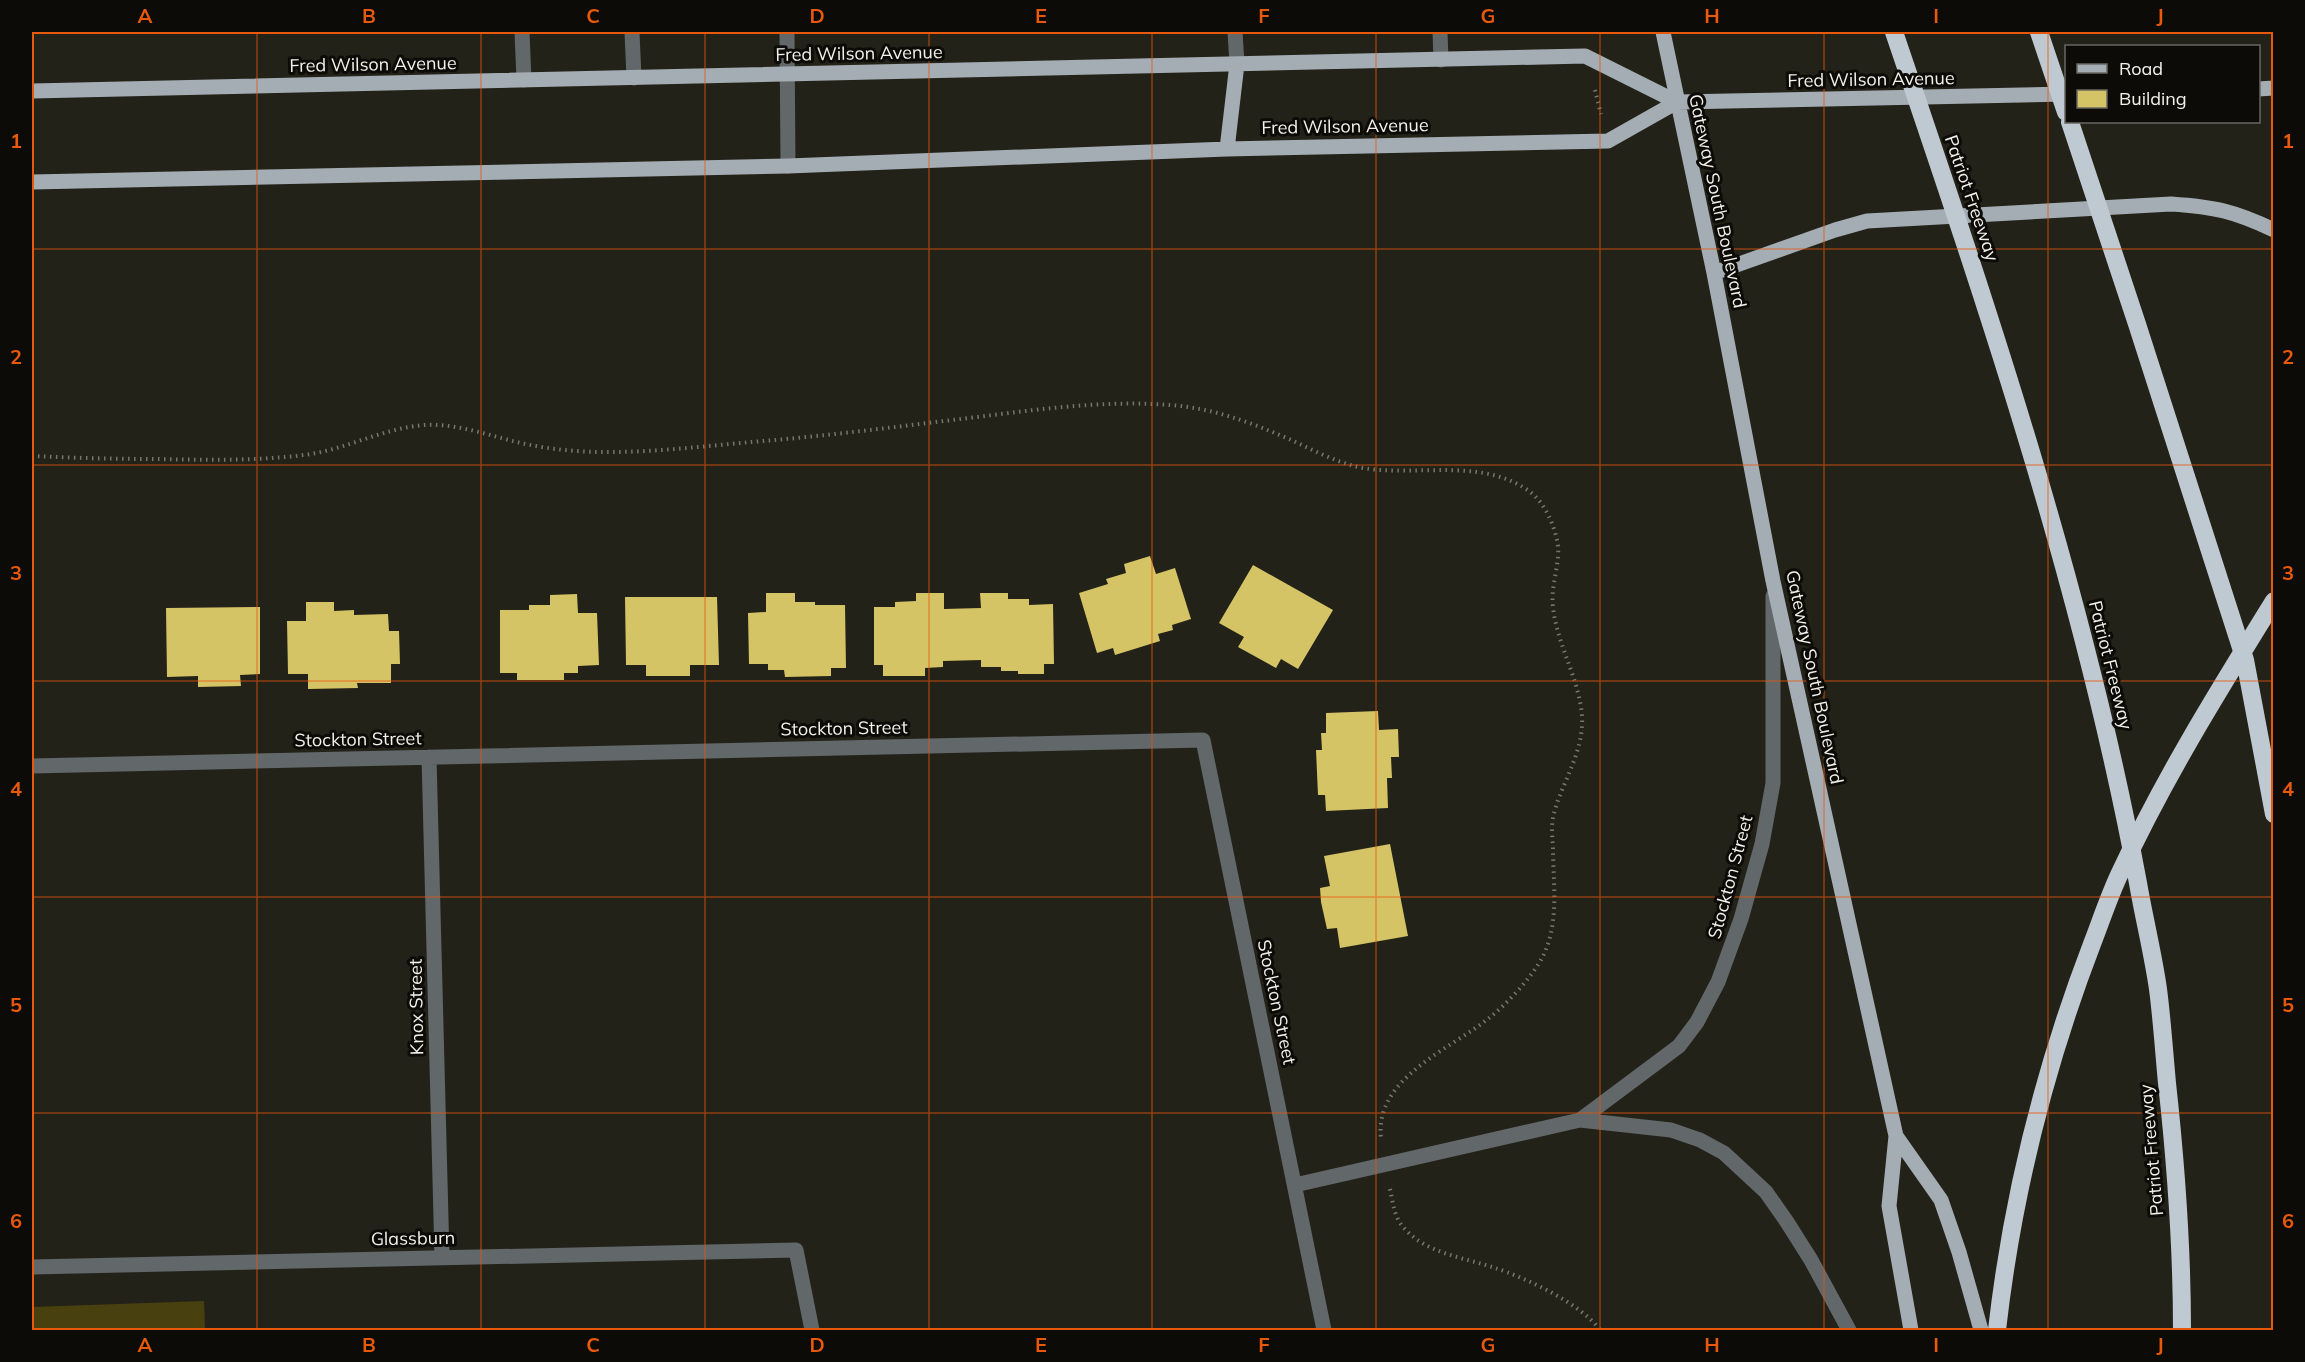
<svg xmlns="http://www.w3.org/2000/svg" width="2305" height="1362" viewBox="0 0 2305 1362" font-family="Mulish,sans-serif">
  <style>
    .green { fill: #48400f }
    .building { fill: #d5c465 }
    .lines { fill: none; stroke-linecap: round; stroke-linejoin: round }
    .path { stroke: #78776e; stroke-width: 4; stroke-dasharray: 1.5 4.5; stroke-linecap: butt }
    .minor { stroke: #62676a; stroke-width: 15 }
    .major { stroke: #a4adb4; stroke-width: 15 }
    .highway { stroke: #bec9d1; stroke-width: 18 }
    .grid { fill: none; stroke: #e8590c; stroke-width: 1.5; stroke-opacity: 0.55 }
    .labels { text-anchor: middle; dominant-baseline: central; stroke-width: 6; stroke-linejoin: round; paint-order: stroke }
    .street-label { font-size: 18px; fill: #f2f1ea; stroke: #0c0b07 }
    .neatline { fill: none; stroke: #e8590c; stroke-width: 2 }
    .grid-label { font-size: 20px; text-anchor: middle; font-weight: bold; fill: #e8590c }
  </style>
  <rect width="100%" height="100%" fill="#232218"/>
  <path class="green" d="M204,1301L205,1330H32V1307Z"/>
  <path class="building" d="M1150,556L1156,574L1175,568L1191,619L1172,625L1173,630L1158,634L1160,641L1115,655L1113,648L1097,653L1079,593L1108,584L1106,579L1126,573L1124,564Z
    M1253,565L1333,610L1298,669L1281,659L1276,668L1238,647L1244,637L1219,623Z
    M766,593H795V602H815V605H845L846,668H831V676L785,677L784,670H768V664H749L748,613L766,612Z
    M916,593H944V609L981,608L980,593H1008V599H1029V605L1053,604L1054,664H1044V674H1018V671H1001V667H981V660L943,661V667L925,668V676H883V665H874V607H895V602L916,601Z
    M577,594L578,613H597L599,665L578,666V673H564V680H517V673H500V610H529V605H550V595Z
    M625,597H717L719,665H690V676H646V665H626Z
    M306,602H334V611L354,610V615L388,614L389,631H399L400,664H391V683H357L358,688L308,689V674H288L287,621H306Z
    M260,607V674L240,675L241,686L198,687V676L167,677L166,608Z
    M1378,711L1379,730L1398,729L1399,757H1391L1392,778H1387L1388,808L1326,811L1325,795H1318L1316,750H1322L1321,733H1326V713Z
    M1390,844L1408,936L1340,948L1337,928L1327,929L1321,902L1320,888L1330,886L1324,856Z"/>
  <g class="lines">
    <path class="path" d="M1595,90L1601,114
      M32,456C73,458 115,459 156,459C206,460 255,461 304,455C345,450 383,428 425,425C463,423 499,440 536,446C606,459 681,448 752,442C827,436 902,426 977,417C1041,409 1105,400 1170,405C1212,408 1250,422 1289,439C1313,450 1337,463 1363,468C1417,477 1481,457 1529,491C1544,502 1553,522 1557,540C1562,561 1550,584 1553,607C1557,645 1579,678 1582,716C1584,752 1563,780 1554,813C1551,824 1552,836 1553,847C1553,884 1560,924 1542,958C1532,977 1506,1005 1489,1018C1451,1049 1374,1078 1381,1138
      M1390,1189C1393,1203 1394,1217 1404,1228C1427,1254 1463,1257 1495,1268C1526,1278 1580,1303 1600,1330"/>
    <path class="minor" d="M522,32L524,80
      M632,32L634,78
      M787,32L788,166
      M1235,32L1237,64
      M1440,32L1441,60
      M429,757L442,1257
      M32,766L1203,740L1324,1330
      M1580,1120L1679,1046L1697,1022L1718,982L1741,919L1762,844L1773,783V596
      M1295,1185L1580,1120L1671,1130L1700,1140L1724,1153L1766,1192L1787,1222L1811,1260L1849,1330
      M32,1267L796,1250L812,1330"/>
    <path class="major" d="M1663,32L1714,273L1773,581L1896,1136L1889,1206L1911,1330
      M2258,89L2274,88
      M32,91L1585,56L1677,102L2066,94
      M1227,149L1237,64
      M32,182L788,166L1227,149L1608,141L1677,102
      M1714,273L1835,230L1867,221L2171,204C2215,207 2234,211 2274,230
      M1896,1136L1941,1200L1959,1252L1981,1330"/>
    <path class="highway" d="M1894,32C1989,312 2084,592 2138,883C2144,918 2153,954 2158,989C2162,1020 2164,1051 2167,1083C2176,1165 2182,1248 2182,1330
      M2039,32L2066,112
      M2070,122L2137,324L2245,660L2274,814
      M1997,1330C2012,1198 2044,1069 2092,944C2101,921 2109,896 2120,873C2164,778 2219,690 2274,601"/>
  </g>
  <path class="grid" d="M257,32V1330M481,32V1330M705,32V1330M929,32V1330M1152,32V1330M1376,32V1330M1600,32V1330M1824,32V1330M2048,32V1330M32,249H2274M32,465H2274M32,681H2274M32,897H2274M32,1113H2274"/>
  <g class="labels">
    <g class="street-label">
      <text transform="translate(859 53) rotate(-1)">Fred Wilson Avenue</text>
      <text transform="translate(373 64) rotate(-1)">Fred Wilson Avenue</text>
      <text transform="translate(1871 79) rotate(-1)">Fred Wilson Avenue</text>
      <text transform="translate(1345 126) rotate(-1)">Fred Wilson Avenue</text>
      <text transform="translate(1972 198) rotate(71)">Patriot Freeway</text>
      <text transform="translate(1718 201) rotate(78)">Gateway South Boulevard</text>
      <text transform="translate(2111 665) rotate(76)">Patriot Freeway</text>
      <text transform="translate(1815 677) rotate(78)">Gateway South Boulevard</text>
      <text transform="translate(844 728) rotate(-1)">Stockton Street</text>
      <text transform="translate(358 739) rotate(-1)">Stockton Street</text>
      <text transform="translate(1730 877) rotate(-75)">Stockton Street</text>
      <text transform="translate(1277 1002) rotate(78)">Stockton Street</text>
      <text transform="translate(416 1007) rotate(-91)">Knox Street</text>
      <text transform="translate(2151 1150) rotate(-95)">Patriot Freeway</text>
      <text transform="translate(413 1238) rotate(-1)">Glassburn</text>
    </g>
  </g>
  <rect width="2305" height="1362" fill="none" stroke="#0c0b07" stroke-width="66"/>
  <rect x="2065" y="45" width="195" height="78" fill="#0c0b07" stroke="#686762" stroke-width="1.5"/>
  <rect x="2077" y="64" width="30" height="9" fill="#a4adb4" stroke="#686762" stroke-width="1.5"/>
  <text x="2119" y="75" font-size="18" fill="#f2f1ea">Road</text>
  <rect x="2077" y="90" width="30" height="18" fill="#d5c465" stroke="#686762" stroke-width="1.5"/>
  <text x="2119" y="105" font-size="18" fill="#f2f1ea">Building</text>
  <rect x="33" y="33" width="2239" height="1296" class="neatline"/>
  <g class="grid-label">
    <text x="145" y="23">A</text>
    <text x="369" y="23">B</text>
    <text x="593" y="23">C</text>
    <text x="817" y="23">D</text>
    <text x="1041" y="23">E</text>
    <text x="1264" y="23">F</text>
    <text x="1488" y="23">G</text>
    <text x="1712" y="23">H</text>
    <text x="1936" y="23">I</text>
    <text x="2160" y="23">J</text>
    <text x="16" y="148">1</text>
    <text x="2288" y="148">1</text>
    <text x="16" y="364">2</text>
    <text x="2288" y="364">2</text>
    <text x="16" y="580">3</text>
    <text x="2288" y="580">3</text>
    <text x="16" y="796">4</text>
    <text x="2288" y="796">4</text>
    <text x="16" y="1012">5</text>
    <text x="2288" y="1012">5</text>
    <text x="16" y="1228">6</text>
    <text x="2288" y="1228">6</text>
    <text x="145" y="1352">A</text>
    <text x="369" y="1352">B</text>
    <text x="593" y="1352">C</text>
    <text x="817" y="1352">D</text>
    <text x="1041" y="1352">E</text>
    <text x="1264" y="1352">F</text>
    <text x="1488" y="1352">G</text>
    <text x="1712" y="1352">H</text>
    <text x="1936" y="1352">I</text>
    <text x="2160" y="1352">J</text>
  </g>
</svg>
